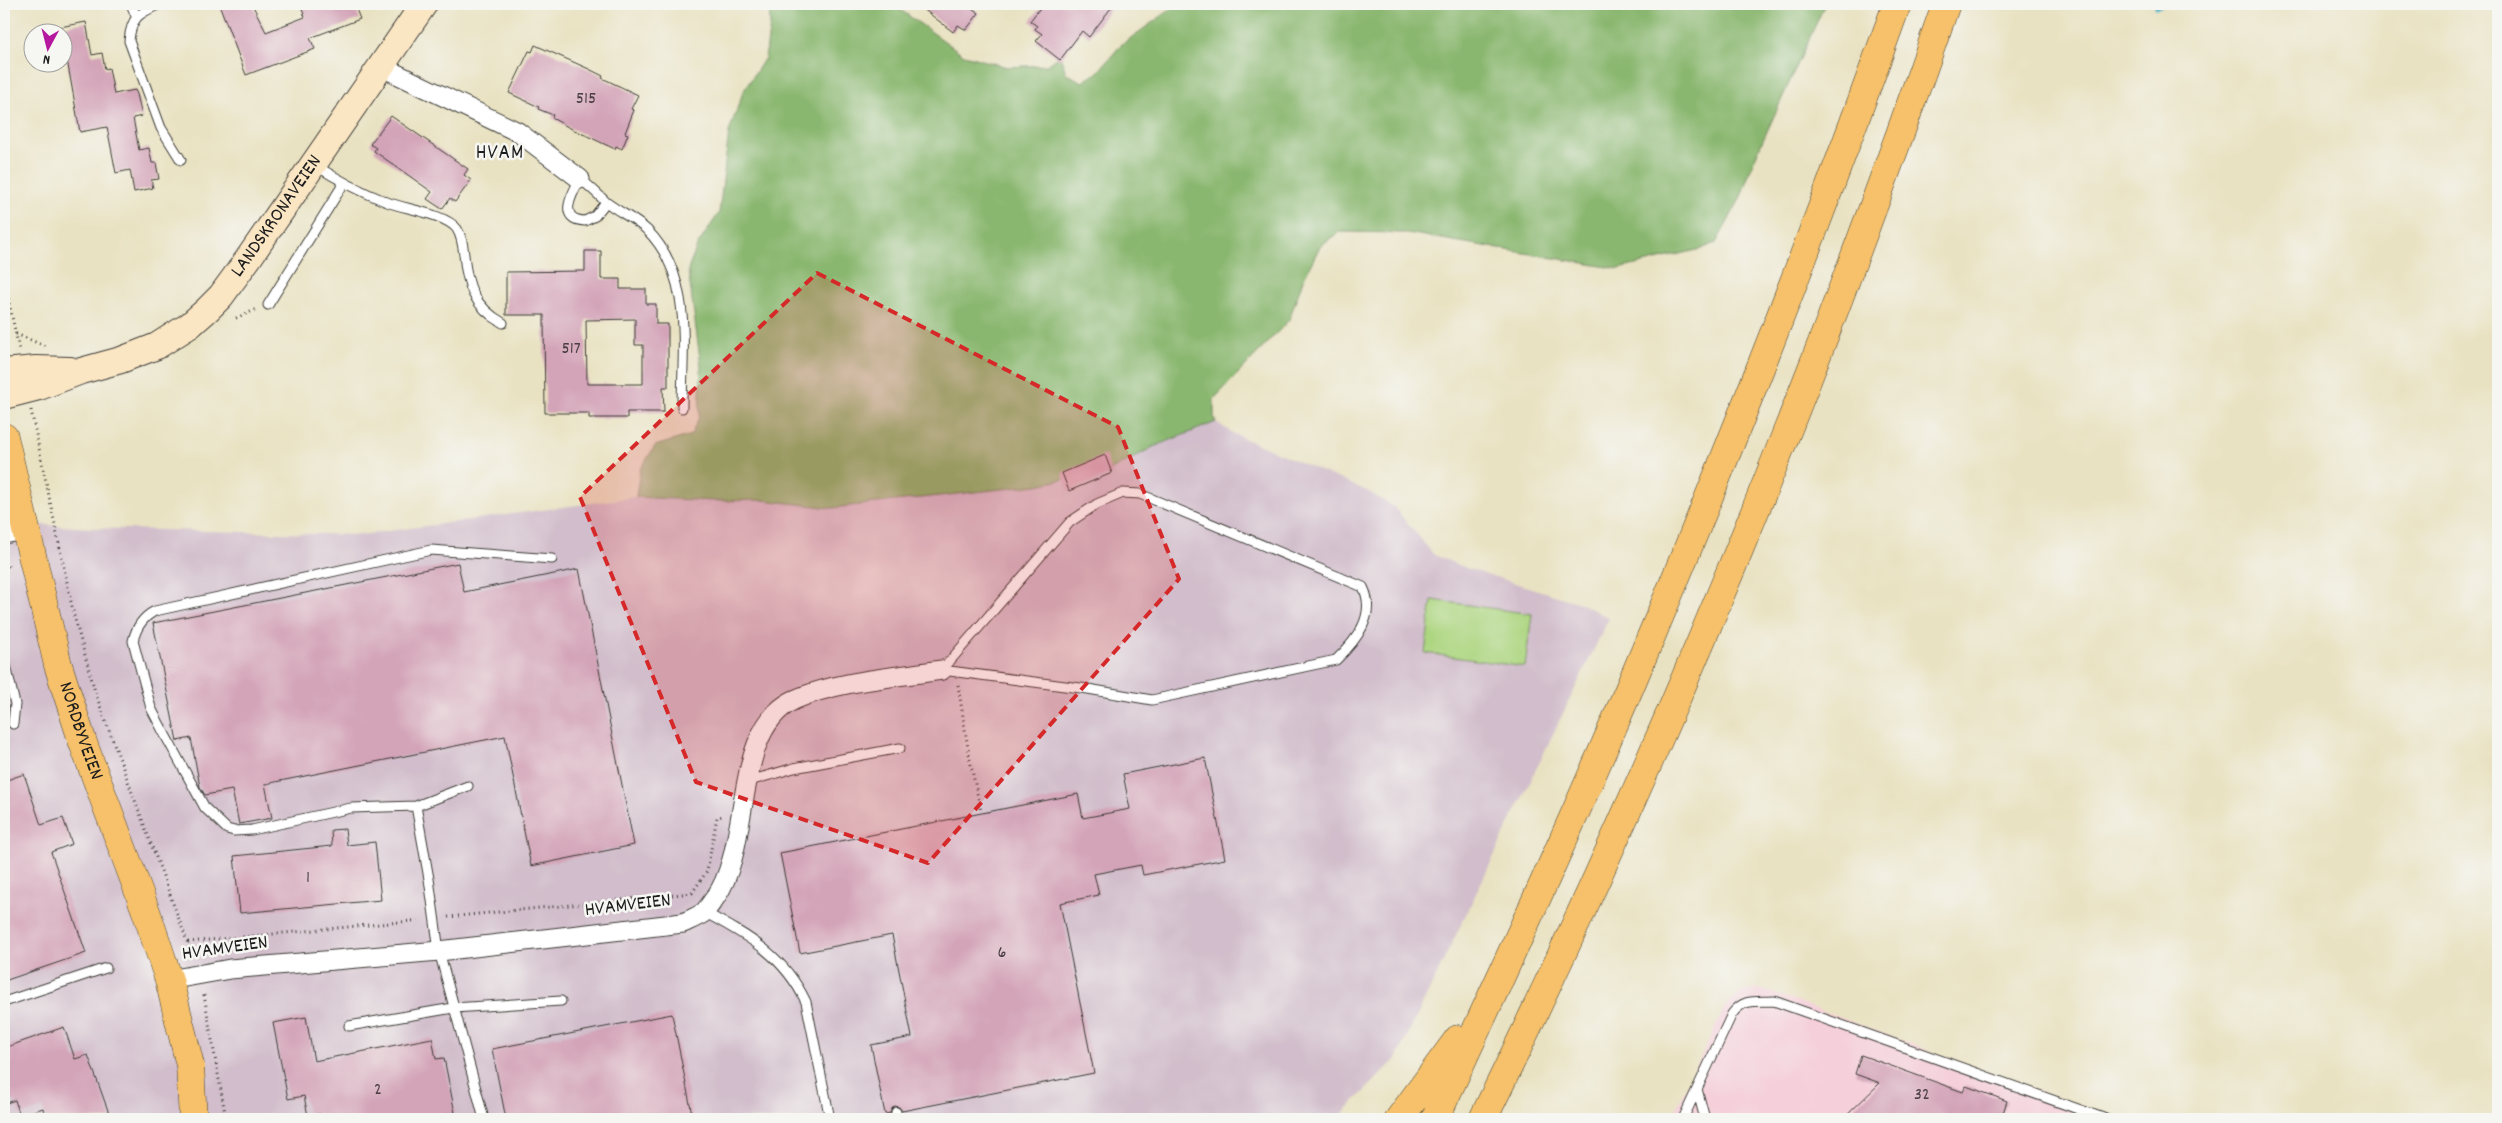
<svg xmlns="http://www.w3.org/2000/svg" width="2502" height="1123" viewBox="0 0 2502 1123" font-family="Dekko,sans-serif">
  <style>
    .built { fill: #f5cfda }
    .industrial { fill: #d1bdcb }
    .green { fill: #add681; stroke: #64794e }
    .forest { fill: #8ab76f; stroke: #536a46 }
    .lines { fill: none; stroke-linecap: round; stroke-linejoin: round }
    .stream { stroke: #4eb6cc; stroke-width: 5.5 }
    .building { fill: #d3a3b7; fill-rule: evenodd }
    .lane-casing { stroke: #3b3a35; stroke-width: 11 }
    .street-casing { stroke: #3b3a35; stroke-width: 21 }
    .secondary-casing { stroke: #3b3a35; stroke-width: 28 }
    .primary-casing { stroke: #3b3a35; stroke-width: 29 }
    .highway-casing { stroke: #3b3a35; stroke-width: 29 }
    .path { stroke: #3b3a35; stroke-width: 3; stroke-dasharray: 1 4; stroke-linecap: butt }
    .lane { stroke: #fff; stroke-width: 9 }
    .street { stroke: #fff; stroke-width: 19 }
    .secondary { stroke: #fbe6c4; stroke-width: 26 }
    .primary { stroke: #f6c16b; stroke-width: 28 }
    .highway { stroke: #f6c16b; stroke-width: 28 }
    .marked { fill: #d62828; fill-opacity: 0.2; stroke: #d62828; stroke-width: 4; stroke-dasharray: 10 6; stroke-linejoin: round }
    .labels { text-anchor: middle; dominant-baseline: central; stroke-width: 5; stroke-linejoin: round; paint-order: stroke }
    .number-label { font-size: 18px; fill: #4a3e43 }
    .street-label { font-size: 20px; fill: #1c1c1c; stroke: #f6f6f2 }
    .neighbourhood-label { font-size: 21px; letter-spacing: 1px; fill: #1c1c1c; stroke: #f6f6f2 }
  </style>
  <rect width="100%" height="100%" fill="#f6f6f2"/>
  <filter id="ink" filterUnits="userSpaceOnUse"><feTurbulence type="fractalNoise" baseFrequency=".02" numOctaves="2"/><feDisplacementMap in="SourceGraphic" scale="10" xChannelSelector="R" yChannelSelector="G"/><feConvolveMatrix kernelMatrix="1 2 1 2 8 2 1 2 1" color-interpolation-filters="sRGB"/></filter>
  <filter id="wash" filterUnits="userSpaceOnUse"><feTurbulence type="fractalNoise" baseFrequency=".0096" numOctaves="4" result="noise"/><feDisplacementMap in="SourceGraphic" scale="20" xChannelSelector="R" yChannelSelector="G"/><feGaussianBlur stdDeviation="1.12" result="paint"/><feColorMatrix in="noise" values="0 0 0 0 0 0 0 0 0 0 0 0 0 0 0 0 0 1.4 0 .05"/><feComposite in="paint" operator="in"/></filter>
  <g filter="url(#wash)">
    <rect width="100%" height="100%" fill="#e9e2c2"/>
    <path class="built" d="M1757,989L1768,991L2113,1119H1671L1726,1005L1740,993Z"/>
    <path class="industrial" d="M1216,422L1234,434L1367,491L1393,506L1434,555L1466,568L1580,603L1609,618L1396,1059L1337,1119H4V475L16,523L91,528L360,535L636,497L714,501L763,500L832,508L1037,485L1113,469L1153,447Z"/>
    <path class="green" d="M1432,600L1532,614L1525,667L1425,653Z"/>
    <path class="forest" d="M769,4H892L964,55L1007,67L1047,65L1060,56L1066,73L1082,82L1097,73L1121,45L1178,4H1825L1754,160L1740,199L1716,243L1701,249L1619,269L1407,233L1339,232L1320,246L1303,280L1289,320L1214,399V419L1216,422L1153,447L1113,469L1037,485L832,508L763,500L714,501L636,497L640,470L655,446L691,435L699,417L701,366L688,270L697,246L719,213L729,132L743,92L765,58L770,25Z"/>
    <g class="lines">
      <path class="stream" d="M2157,6L2161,4"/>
    </g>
    <g id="blocks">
      <path class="building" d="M219,4H252L266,32L305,17L300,4H354L360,19L310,38L315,49L246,75Z
        M917,4H966L979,13L966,30L958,25L953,32Z
        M1043,4H1114L1089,37L1082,31L1060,60L1036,41L1042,34L1035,29L1037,26L1030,21Z
        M86,22L92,55L102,53L105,69L109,68L114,94L135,90L137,94L142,116L133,118L139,150L149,148L152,163H156L159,179L151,180L153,188L134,192L130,170L116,173L107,127L80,132L62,32L60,27Z
        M535,45L589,69L603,76L602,78L638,95L631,109L634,110L625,133L628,134L622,149L616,146L615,149L568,127L552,118L553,115L538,109L539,107L509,93L529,51L532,52Z
        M391,116L468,169L464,175L471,180L455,202L450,198L442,209L427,199L432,192L374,151L376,148L370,144Z
        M585,251H601V279H620V289H646V304H656V324H668V387H663L664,412H627V418H589V413H545L544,315H506V272L585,271ZM635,319V345H643V384H587L586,320Z
        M1105,455L1112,473L1069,491L1062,473Z
        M458,563L464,592L579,569L634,845L531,866L505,736L265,784L272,818L239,824L232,790L205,795L200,787L191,738L177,741L153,623Z
        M1205,758L1225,859L1143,875L1141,865L1094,874L1099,895L1060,903L1094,1073L902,1111L899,1107L894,1106L890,1113L885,1114L871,1045L912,1037L892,935L800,953L780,853L1078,794L1083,818L1130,809L1123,774Z
        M24,774L41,825L63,818L72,844L51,852L86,953L4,981V781Z
        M345,829L347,845L375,842L381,900L240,913L234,856L332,846L331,830Z
        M672,1014L693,1119H506L492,1049Z
        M306,1017L314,1061L432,1038L436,1059L444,1058L455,1113L447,1114L448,1119H321L320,1114L308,1116L304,1096L288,1099L273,1023Z
        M64,1027L75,1059L88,1055L111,1119H46L43,1108L20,1116L15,1100L4,1104V1048Z
        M1861,1055L1963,1092L1966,1086L2007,1101L2001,1119H1843L1880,1083L1855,1074Z"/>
    </g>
  </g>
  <g filter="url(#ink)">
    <use href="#blocks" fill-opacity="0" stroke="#3b3a35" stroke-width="1"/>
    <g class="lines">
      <defs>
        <path id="lane" d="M131,4L136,16
          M160,4C139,13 131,17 129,41L161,128L181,160
          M315,165C338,180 362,192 387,202C405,209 446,214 457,229C462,237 463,246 464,255C467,286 474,307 503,323
          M606,202L595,216L585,221C556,220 573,192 580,179C590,186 597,194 606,202C619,212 635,219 647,230C694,277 682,349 682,408
          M268,305L344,183
          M1123,493L1140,494L1363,587C1377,615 1356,641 1336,660L1152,700L1088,689L942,670L1070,522L1097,504Z
          M4,657L15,704L13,724
          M746,782L794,768L900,748
          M416,806L468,786
          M704,912C748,936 784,955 806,1002L830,1119
          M4,1002L106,968
          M349,1026L453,1008L561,1001
          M1697,1089L1705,1119
          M484,1119L439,951L429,879L416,806L351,808L252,830L234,831L227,829L205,808L164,733L151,708L133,641C136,628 143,617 155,611L431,550L552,559
          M895,1119L896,1112
          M1683,1119L1732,1014C1744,998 1755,1002 1774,1001L2106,1119"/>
        <path id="street" d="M380,66L518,132L580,179
          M4,534L24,530
          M169,980L230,969L439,951L683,923C689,920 697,917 703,913C708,909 711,903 715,898C753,846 731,730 794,700C836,681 896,677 942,670"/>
        <g id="secondary">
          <path d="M4,372L36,369L70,370"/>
          <path id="s1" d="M4,396L39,387L81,371L121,360L157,346L190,325L207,310L221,296L248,259L424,4"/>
        </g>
        <g id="primary">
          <path id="s2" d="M4,437L58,665L83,743L147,914L169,980L190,1065L193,1119"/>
        </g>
        <path id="highway" d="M1399,1119L1458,1039
          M1435,1119C1502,974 1570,829 1632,682C1727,459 1815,232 1897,4
          M1483,1119C1660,758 1814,384 1946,4"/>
      </defs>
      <use href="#lane" class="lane-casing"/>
      <use href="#street" class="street-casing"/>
      <use href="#secondary" class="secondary-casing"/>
      <use href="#primary" class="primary-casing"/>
      <use href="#highway" class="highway-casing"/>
      <path class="path" d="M4,279L19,349
        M236,318L255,310
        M16,334L45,346
        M31,410L74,616L96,695L190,949
        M4,563L11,569
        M958,685L970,761L981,811
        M448,917L692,893L707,871L717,817L724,816
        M188,942L422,920
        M204,995L226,1119"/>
      <use href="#lane" class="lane"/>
      <use href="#street" class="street"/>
      <use href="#secondary" class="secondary"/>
      <use href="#primary" class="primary"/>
      <use href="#highway" class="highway"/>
    </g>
  </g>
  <path class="marked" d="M817,273L1118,427L1179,579L928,863L696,782L580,497Z"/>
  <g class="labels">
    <g class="number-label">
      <text x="586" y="99">515</text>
      <text x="571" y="349">517</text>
      <text x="308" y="878">1</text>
      <text x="1002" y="953">6</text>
      <text x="378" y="1090">2</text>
      <text x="1922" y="1095">32</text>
    </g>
    <g class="street-label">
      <text stroke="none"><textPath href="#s1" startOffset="340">LANDSKRONAVEIEN</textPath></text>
      <text stroke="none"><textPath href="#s2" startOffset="304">NORDBYVEIEN</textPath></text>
      <text transform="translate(628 906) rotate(-7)">HVAMVEIEN</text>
      <text transform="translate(225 949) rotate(-8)">HVAMVEIEN</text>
    </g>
    <g class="neighbourhood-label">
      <text x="500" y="154">HVAM</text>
    </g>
  </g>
  <rect width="2502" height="1123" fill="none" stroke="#f6f6f2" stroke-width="20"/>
  <g transform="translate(48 48) rotate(187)"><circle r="24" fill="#f6f6f2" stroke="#9f9f9c"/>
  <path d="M0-4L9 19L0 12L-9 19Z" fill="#b5179e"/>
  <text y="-8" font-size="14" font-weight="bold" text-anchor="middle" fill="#1c1c1c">N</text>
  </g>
</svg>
